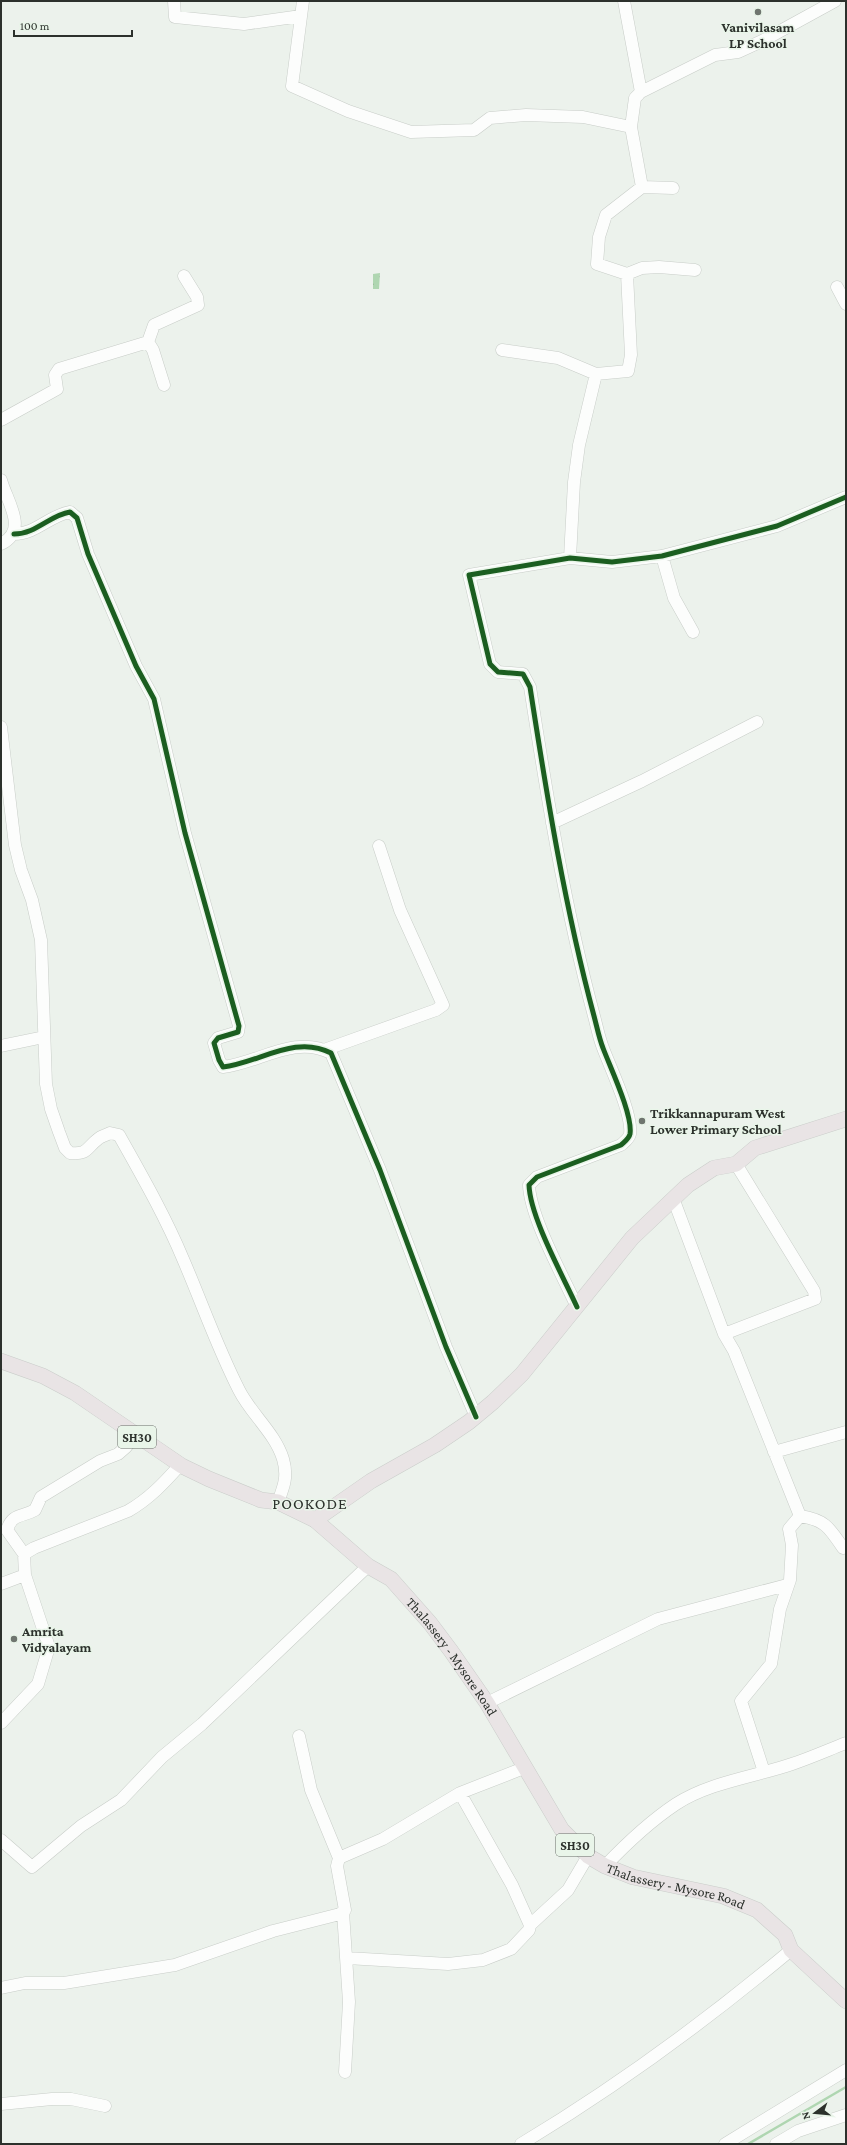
<svg xmlns="http://www.w3.org/2000/svg" width="847" height="2145" viewBox="0 0 847 2145" font-family="'Crimson Pro',serif">
  <style>
    .water { fill: url(#water-ripples) }
    .lines { fill: none; stroke-linecap: round; stroke-linejoin: round }
    .stream { stroke: #afd6b1; stroke-width: 2.5 }
    .minor-casing { stroke: #c8cdc8; stroke-width: 13 }
    .major-casing { stroke: #cacdca; stroke-width: 16 }
    .minor { stroke: #fcfdfc; stroke-width: 12 }
    .major { stroke: #e9e4e5; stroke-width: 15 }
    .cycleway-casing { stroke: #e9f5e9; stroke-width: 8 }
    .cycleway { stroke: #1b5e20; stroke-width: 5 }
    .poi-dot { fill: #6f756f; stroke: #e9f5e9; stroke-width: 1.5 }
    .labels { text-anchor: middle; dominant-baseline: central; stroke-width: 3; stroke-linejoin: round; paint-order: stroke }
    .shield { fill: #e9f5e9; stroke: #656c65; stroke-width: 1 }
    .shield-label { font-size: 13px; font-weight: bold; fill: #2c312c }
    .poi-label { font-size: 14px; font-weight: bold; fill: #2c312c; stroke: #e9f5e9; text-anchor: start }
    .street-label { font-size: 14px; fill: #2c312c; stroke: #e9f5e9 }
    .quarter-label { font-size: 16px; letter-spacing: 1px; fill: #2c312c; stroke: #e9f5e9 }
  </style>
  <defs>
    <pattern id="water-ripples" width="26" height="14" patternUnits="userSpaceOnUse"><rect width="26" height="14" fill="#afd6b1"/><path d="M2 4q2-2 4 0t4 0M15 11q2-2 4 0t4 0" fill="none" stroke="#97b898"/></pattern>
  </defs>
  <rect width="100%" height="100%" fill="#ecf2ec"/>
  <path class="water" d="M380,273L379,289H373V274Z"/>
  <g class="lines">
    <path class="stream" d="M748,2144L846,2087"/>
    <defs>
      <path id="minor" d="M174,1L175,17L244,24L301,16
        M303,1L292,86L348,111L411,132L474,130L490,118L526,115L583,117L631,127L635,98L641,92L715,55L738,52L762,41L835,1
        M624,1L641,92
        M631,127L642,187
        M673,188L642,187L606,215L599,237L597,264L627,274L642,268L659,267L695,270
        M837,287L846,304
        M148,342L154,325L198,305L197,297L184,276
        M148,342L153,350L164,385
        M502,350L558,358L596,374L628,371L631,355L627,274
        M1,420L57,389L55,375L59,369L148,342
        M1,480C7,502 29,530 1,544
        M14,534C36,534 50,515 70,512L77,518L88,554L136,666L154,699L185,833L239,1026L238,1032L218,1038L214,1043L219,1060L223,1067C259,1063 295,1034 331,1053L380,1170L446,1347L476,1417
        M662,556L674,598L693,632
        M570,558L574,482L579,445L596,374
        M1,727L15,845L21,870L32,900L41,940L46,1084L51,1109L59,1132L65,1148L70,1153C88,1155 86,1148 98,1139C101,1136 107,1135 110,1133L119,1135C142,1176 165,1216 183,1259C202,1303 217,1347 239,1390C251,1414 275,1433 283,1459C288,1476 284,1486 278,1502
        M552,823L642,781L757,722
        M1,1046L44,1037
        M324,1050L436,1010L443,1005L400,910L379,846
        M673,1198L724,1334L734,1351L800,1516C825,1520 829,1527 843,1548L846,1547
        M577,1307C563,1276 530,1217 529,1185L537,1177L621,1145C624,1142 629,1139 630,1134C633,1115 610,1067 603,1048C599,1038 597,1027 594,1016C565,908 547,797 530,687L523,674L498,672L490,664L469,575L570,558L612,562L662,556L777,526L846,497
        M724,1334L815,1299L814,1291L736,1164
        M774,1452L846,1432
        M24,1554L7,1530C12,1513 23,1517 35,1510L41,1497L100,1461L118,1454L126,1447L135,1435
        M1,1584L25,1575L24,1554L34,1548L128,1511C149,1499 164,1483 180,1465
        M487,1703L658,1619L787,1585
        M1,1723L38,1684L49,1647L25,1575
        M299,1736L311,1790L339,1858
        M764,1772L741,1701L771,1664L780,1609L790,1580L792,1545L789,1529L800,1516
        M460,1793L512,1885L530,1925
        M1,1840L32,1867L81,1826L121,1800L162,1757L202,1724L368,1566
        M605,1866C625,1845 652,1820 676,1804C710,1782 754,1777 792,1764C810,1758 828,1750 846,1743
        M343,1912L349,2002L345,2072
        M347,1958L448,1964L483,1960L511,1949L529,1930L530,1925L568,1890L588,1856
        M1,1988L25,1983H64L175,1965L273,1931L340,1914L345,1910L337,1866L339,1858L383,1839L460,1793L524,1768
        M1,2104L52,2099H71L105,2106
        M521,2144C616,2087 706,2021 791,1950
        M725,2144L846,2070
        M776,2144L798,2131L846,2115"/>
      <g id="major">
        <path id="s1" d="M1,1361L43,1376L75,1393L182,1466L209,1479L261,1500L278,1502L315,1520L368,1566L391,1579L430,1623L451,1651L487,1703L562,1830L588,1856L605,1866L633,1877L723,1896L757,1910L785,1935L791,1950L846,2001"/>
        <path d="M315,1520L371,1481L435,1445L469,1422L493,1402L522,1374L632,1238L688,1185L714,1168L736,1164L755,1148L846,1119"/>
      </g>
    </defs>
    <use href="#minor" class="minor-casing"/>
    <use href="#major" class="major-casing"/>
    <use href="#minor" class="minor"/>
    <use href="#major" class="major"/>
    <defs>
      <path id="cycleway" d="M14,534C36,534 50,515 70,512L77,518L88,554L136,666L154,699L185,833L239,1026L238,1032L218,1038L214,1043L219,1060L223,1067C259,1063 295,1034 331,1053L380,1170L446,1347L476,1417
        M577,1307C563,1276 530,1217 529,1185L537,1177L621,1145C624,1142 629,1139 630,1134C633,1115 610,1067 603,1048C599,1038 597,1027 594,1016C565,908 547,797 530,687L523,674L498,672L490,664L469,575L570,558L612,562L662,556L777,526L846,497"/>
    </defs>
    <use href="#cycleway" class="cycleway-casing"/>
    <use href="#cycleway" class="cycleway"/>
  </g>
  <g class="poi-dot">
    <circle cx="758" cy="12" r="4"/>
    <circle cx="642" cy="1121" r="4"/>
    <circle cx="14" cy="1639" r="4"/>
  </g>
  <g class="labels">
    <g class="shield">
      <rect x="118" y="1426" width="38" height="22" rx="3"/>
      <rect x="556" y="1834" width="38" height="22" rx="3"/>
    </g>
    <g class="shield-label">
      <text x="137" y="1437">SH30</text>
      <text x="575" y="1845">SH30</text>
    </g>
    <g class="poi-label">
      <text x="758" y="27" text-anchor="middle">Vanivilasam<tspan x="758" dy="16">LP School</tspan></text>
      <text x="650" y="1113">Trikkannapuram West<tspan x="650" dy="16">Lower Primary School</tspan></text>
      <text x="22" y="1631">Amrita<tspan x="22" dy="16">Vidyalayam</tspan></text>
    </g>
    <g class="street-label">
      <text stroke="none"><textPath href="#s1" startOffset="550">Thalassery - Mysore Road</textPath></text>
      <text stroke="none"><textPath href="#s1" startOffset="886">Thalassery - Mysore Road</textPath></text>
    </g>
    <g class="quarter-label">
      <text x="310" y="1503">POOKODE</text>
    </g>
  </g>
  <rect width="847" height="2145" fill="none" stroke="#2c312c" stroke-width="4"/>
  <g transform="translate(815 2113) rotate(254)" stroke="#e9f5e9" stroke-width="3" paint-order="stroke">
  <path d="M0-3L7 15L0 10L-7 15Z" fill="#2c312c"/>
  <text y="-6" font-size="11" font-weight="bold" text-anchor="middle" fill="#2c312c">N</text>
  </g>
  <path d="M14 30v6h118v-6" fill="none" stroke="#2c312c" stroke-width="2"/>
  <text x="20" y="30" font-size="12" fill="#2c312c" stroke="#e9f5e9" stroke-width="3" paint-order="stroke">100 m</text>
</svg>
